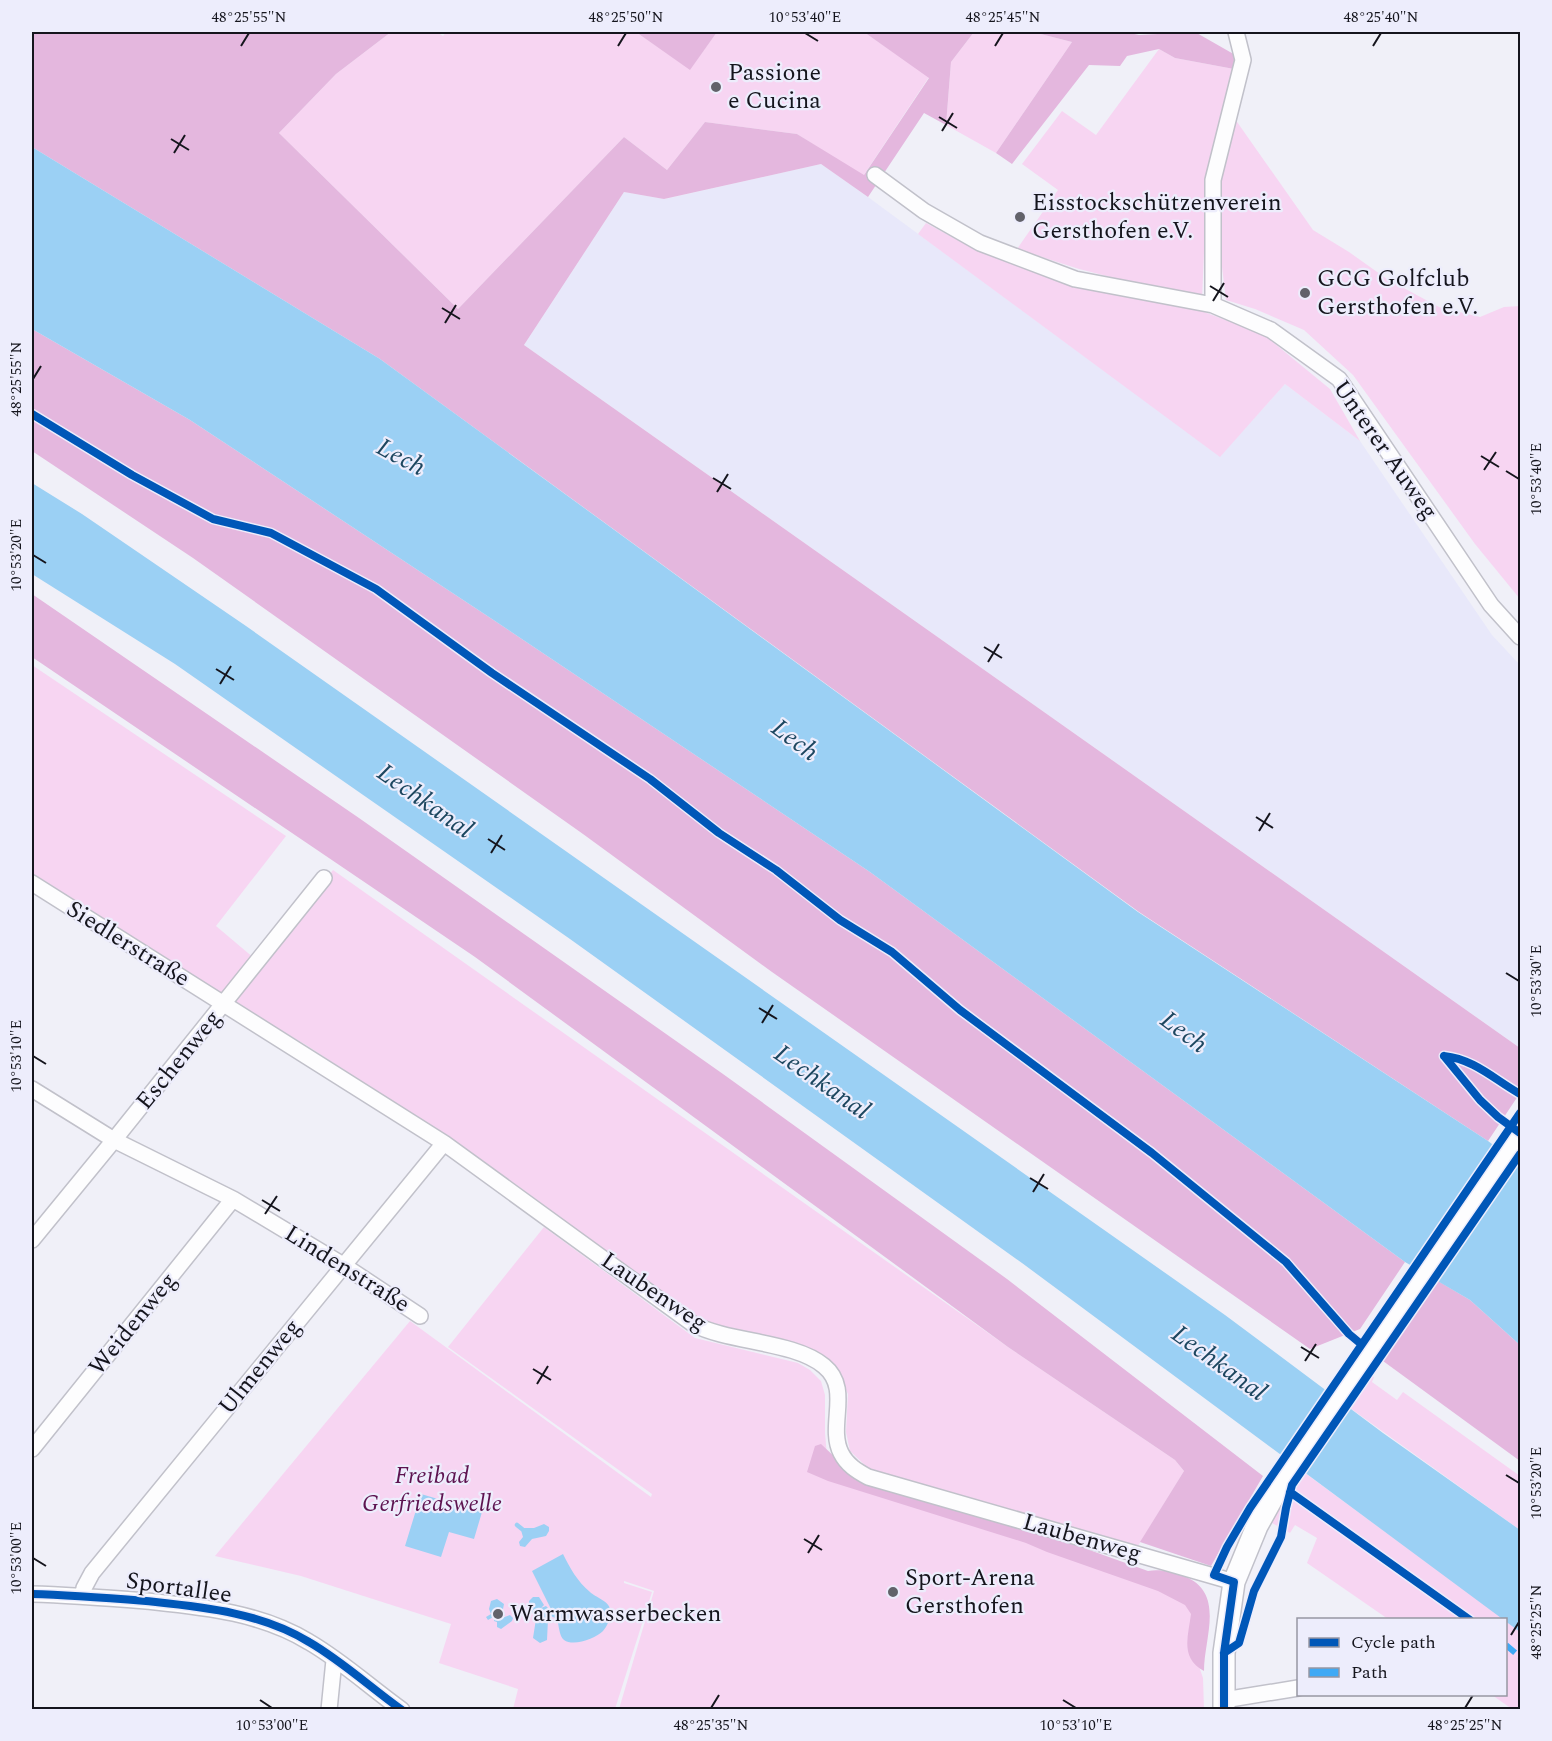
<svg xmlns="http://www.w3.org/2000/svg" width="1552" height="1741" viewBox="0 0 1552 1741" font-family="Spectral,serif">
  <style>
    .built { fill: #e8e8fa }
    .green { fill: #f7d5f2 }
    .forest { fill: #e4b7de }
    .water { fill: #9bd0f4 }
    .pier { fill: #f0f0f8 }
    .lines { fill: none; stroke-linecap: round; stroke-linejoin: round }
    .stream { stroke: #9bd0f4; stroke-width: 4.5 }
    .minor-casing { stroke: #c1c1ca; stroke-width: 18 }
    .secondary-casing { stroke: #c1c1ca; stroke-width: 24 }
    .minor { stroke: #fdfdfe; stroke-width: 15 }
    .secondary { stroke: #fdfdfe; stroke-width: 21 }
    .quiet { stroke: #3fa9f5; stroke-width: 6; stroke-dasharray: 12 6; stroke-linecap: butt }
    .cycleway-casing { stroke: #ededfc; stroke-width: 11 }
    .cycleway { stroke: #0057b8; stroke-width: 8 }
    .ticks { fill: none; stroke: #15151d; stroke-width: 2 }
    .poi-dot { fill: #62626a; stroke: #ededfc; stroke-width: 2 }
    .labels { text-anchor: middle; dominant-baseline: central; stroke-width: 4.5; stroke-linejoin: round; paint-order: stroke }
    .poi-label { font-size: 24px; fill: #15151d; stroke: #ededfc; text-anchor: start }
    .street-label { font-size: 24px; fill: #15151d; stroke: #ededfc }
    .park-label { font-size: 24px; font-style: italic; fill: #5d1350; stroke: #ededfc }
    .water-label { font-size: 26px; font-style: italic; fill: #1d4760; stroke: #ededfc }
    .neatline { fill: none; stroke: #15151d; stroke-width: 2 }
    .ticks-label { font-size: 15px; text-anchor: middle; fill: #15151d }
  </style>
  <rect width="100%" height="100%" fill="#f0f0f8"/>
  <path class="built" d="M821,164L868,197L1220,456L1285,384L1360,441L1492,635L1520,665V1048L524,345L624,192L665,199Z"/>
  <path class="green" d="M391,32H437L443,36L446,32H636L690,69L717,32H864L929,77L863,176L797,134L705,122L667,170L624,137L458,309L279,133L336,74Z
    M974,32H1033L1072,42L996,153L946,125L951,62Z
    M1159,49L1175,58L1234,69L1207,180L1202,300L1079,269L1017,249L1058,190L1022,164L1062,111L1096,135Z
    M1235,119L1313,230L1349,252L1387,279L1439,307L1480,317L1504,307L1520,306V599L1475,544L1353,375L1304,330L1255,309L1226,300L1219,242L1221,182Z
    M926,223L976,250L1070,283L1196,309L1263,334L1330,389L1360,441L1285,384L1220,457L918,234Z
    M32,665L286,836L216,926L260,963L333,870L1008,1347L1175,1460L1184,1471L1138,1546L1016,1515L870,1470L850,1451L846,1432L848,1394L834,1365L825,1356L796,1346L708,1325L685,1313L544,1205L487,1164L306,1045L240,1006L32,873Z
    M544,1227L695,1338L798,1363L810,1370L821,1381L825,1395V1433L828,1468L1178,1586L1197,1613L1192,1646L1203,1678L1204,1709H619L654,1591L624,1581V1583L652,1592L615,1709H513L518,1689L439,1663L451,1624L301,1576L215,1556L410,1321L651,1497L652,1494L448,1347Z
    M1372,1376L1374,1377L1372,1382L1397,1400L1403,1392L1520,1476V1530L1350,1408Z
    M1305,1473L1504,1619H1388L1307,1563L1317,1538L1295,1525L1290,1533L1272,1523L1287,1490L1295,1488Z
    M1506,1621L1520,1632V1709H1512L1492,1695L1506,1694Z"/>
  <path class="forest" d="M32,32H391L336,74L279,133L458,309L624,137L667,170L705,122L797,134L864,175L929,78L864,32H974L951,62L946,125L924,113L868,197L821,164L664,199L624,192L524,345L1520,1048V1093L1488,1141L1139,912L380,359L32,147Z
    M636,32H717L690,70Z
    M1033,32H1125L1139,35L1195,32L1237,56L1234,69L1175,58L1159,49L1127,56L1120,66L1089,65L1012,164L996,153L1072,42Z
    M32,329L190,420L495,621L870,872L1405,1262L1360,1329L1310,1349L772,972L583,834L193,558L32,451Z
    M32,594L359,818L723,1074L1007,1279L1263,1476L1211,1566L1140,1542L1184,1471L1175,1460L1008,1347L475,957L32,657Z
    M1438,1281L1470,1300L1520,1345V1461L1383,1361Z
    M821,1444L838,1460L1148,1571C1161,1569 1171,1572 1184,1576C1226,1593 1204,1637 1204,1671C1180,1658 1188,1637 1191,1614L1185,1605L1158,1591L1047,1552L1026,1543L828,1481L807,1472L815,1446Z"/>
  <path class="water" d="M32,147L380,359L1138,912L1488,1141L1520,1165V1345L1470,1300L1405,1262L870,872L495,621L190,420L32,329Z
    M32,483L82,514L246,626L1225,1315L1383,1433L1520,1530V1632L1022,1263L570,939L175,664L32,574Z
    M421,1494L482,1512L474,1539L449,1532L441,1557L405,1546Z
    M544,1524L549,1527V1531L546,1536L532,1539L525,1547L520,1546L519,1542L523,1537L521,1530L523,1528H534Z
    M563,1554C570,1568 577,1581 590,1592C595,1597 609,1601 610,1609C611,1616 608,1626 603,1631C596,1638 574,1647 564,1640C559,1636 559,1625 557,1619L551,1616L548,1619L547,1640L540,1643L533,1638L536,1619L529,1607V1601L533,1597H539L544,1605L541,1608L546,1606L550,1610L551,1609L532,1571Z
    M497,1599L504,1604L503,1609L499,1611L501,1614L504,1612L505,1615L502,1618L510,1615L513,1618L512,1621L501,1629L497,1627V1622L494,1621L495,1616L488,1620L486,1617L491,1614L489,1609L491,1601Z"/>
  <path class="pier" d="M1496,1143L1520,1161L1436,1283L1410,1268Z
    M1328,1387L1352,1405L1303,1476L1279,1458Z"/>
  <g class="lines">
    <path class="stream" d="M517,1525L522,1529"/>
    <defs>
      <path id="minor" d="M875,175L924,211L980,243L1075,279L1213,305L1271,330L1339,379L1491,605L1520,637
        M1213,305V180L1243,60L1236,32
        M32,883L444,1143L693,1324C730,1343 794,1341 824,1366C852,1389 827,1425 841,1453C847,1465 857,1471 868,1477L1234,1582
        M32,1089L114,1140L233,1199L343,1265L420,1316
        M32,1240L114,1140L324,878
        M32,1449L233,1199
        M32,1594C70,1595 108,1598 146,1601C202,1607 260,1612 309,1642C342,1661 371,1688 402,1710
        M83,1596L84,1588L92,1573L444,1143
        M1224,1700L1298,1688
        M329,1710L334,1660"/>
      <path id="secondary" d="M1224,1710V1653L1234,1582L1257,1526L1283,1479L1520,1132"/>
    </defs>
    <use href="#minor" class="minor-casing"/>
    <use href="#secondary" class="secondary-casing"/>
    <use href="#minor" class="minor"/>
    <use href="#secondary" class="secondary"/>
    <path class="quiet" d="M1506,1645L1520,1657"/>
    <defs>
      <path id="cycleway" d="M32,414L132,475L213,519L271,533L376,589L492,673L650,779L719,833L776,870L840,920L892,952L960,1010L1152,1153L1286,1262L1349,1334L1361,1344
        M1444,1056L1480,1100L1498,1117L1520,1133
        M1444,1056C1474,1059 1495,1080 1520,1094
        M1290,1492L1470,1620
        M32,1594C70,1595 108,1598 146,1601C202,1607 260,1612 309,1642C342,1661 371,1688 402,1710
        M1224,1653L1239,1643L1254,1591L1281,1537L1286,1508L1292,1485L1520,1154
        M1224,1710V1653L1234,1582L1214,1575L1227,1547L1250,1508L1520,1113"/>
    </defs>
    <use href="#cycleway" class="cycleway-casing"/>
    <use href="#cycleway" class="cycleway"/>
  </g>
  <path class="ticks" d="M805,33L818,41M241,46L249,33M618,46L626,33M995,46L1003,33M1373,46L1381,33M939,117L957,128M942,131L953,113M171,139L189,150M174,153L185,135M1210,286L1228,297M1213,301L1224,283M442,308L460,319M445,323L456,305M33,379L41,366M1481,456L1499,467M1484,470L1496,452M1506,471L1519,479M713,478L731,489M717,492L728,474M33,555L46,563M984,647L1002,658M988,662L999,644M216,669L234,680M220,684L231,666M1256,817L1273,828M1259,831L1270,813M488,839L505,850M491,853L502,835M1506,973L1519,981M759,1008L777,1019M762,1023L773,1005M33,1056L46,1064M1030,1178L1048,1189M1033,1192L1044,1174M262,1200L280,1211M265,1214L277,1196M1301,1347L1319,1358M1305,1361L1316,1344M533,1369L551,1380M537,1384L548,1366M1506,1475L1519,1483M804,1539L822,1550M808,1553L819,1535M33,1558L46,1566M1511,1635L1519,1622M260,1700L272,1708M1063,1700L1076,1708M711,1708L719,1695M1465,1708L1473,1695"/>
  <g class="poi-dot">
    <circle cx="716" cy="87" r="6"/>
    <circle cx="1020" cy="217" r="6"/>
    <circle cx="1305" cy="293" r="6"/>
    <circle cx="893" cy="1592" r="6"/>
    <circle cx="498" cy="1614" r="6"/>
  </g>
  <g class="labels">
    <g class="poi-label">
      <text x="728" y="73">Passione<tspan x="728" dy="28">e Cucina</tspan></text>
      <text x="1032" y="203">Eisstockschützenverein<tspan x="1032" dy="28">Gersthofen e.V.</tspan></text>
      <text x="1317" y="279">GCG Golfclub<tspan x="1317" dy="28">Gersthofen e.V.</tspan></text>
      <text x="905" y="1578">Sport-Arena<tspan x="905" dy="28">Gersthofen</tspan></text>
      <text x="510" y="1614">Warmwasserbecken</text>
    </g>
    <g class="street-label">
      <text transform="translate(1385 450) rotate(55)">Unterer Auweg</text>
      <text transform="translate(128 944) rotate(32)">Siedlerstraße</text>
      <text transform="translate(179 1060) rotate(-51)">Eschenweg</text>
      <text transform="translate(347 1269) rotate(32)">Lindenstraße</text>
      <text transform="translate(654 1292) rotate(34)">Laubenweg</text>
      <text transform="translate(133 1324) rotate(-51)">Weidenweg</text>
      <text transform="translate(260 1367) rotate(-51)">Ulmenweg</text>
      <text transform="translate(1082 1538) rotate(16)">Laubenweg</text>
      <text transform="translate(179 1588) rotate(8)">Sportallee</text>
    </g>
    <g class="park-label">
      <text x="432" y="1476">Freibad<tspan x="432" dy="28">Gerfriedswelle</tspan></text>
    </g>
    <g class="water-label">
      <text transform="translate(401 457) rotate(28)">Lech</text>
      <text transform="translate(795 740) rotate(37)">Lech</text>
      <text transform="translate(425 801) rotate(35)">Lechkanal</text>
      <text transform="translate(1184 1032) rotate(37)">Lech</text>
      <text transform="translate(822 1082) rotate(35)">Lechkanal</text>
      <text transform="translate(1219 1363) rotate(36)">Lechkanal</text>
    </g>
  </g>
  <rect width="1552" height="1741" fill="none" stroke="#ededfc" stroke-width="66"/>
  <rect x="1297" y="1618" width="210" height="78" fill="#ededfc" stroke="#9797a3" stroke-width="1.5"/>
  <rect x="1309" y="1638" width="30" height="9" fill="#0057b8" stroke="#9797a3" stroke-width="1.5"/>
  <text x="1351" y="1648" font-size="18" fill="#15151d">Cycle path</text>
  <rect x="1309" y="1668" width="30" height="9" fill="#3fa9f5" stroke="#9797a3" stroke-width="1.5"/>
  <text x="1351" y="1678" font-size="18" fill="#15151d">Path</text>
  <rect x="33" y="33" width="1486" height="1675" class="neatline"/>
  <g class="ticks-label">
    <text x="249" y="22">48°25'55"N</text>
    <text x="626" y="22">48°25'50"N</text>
    <text x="805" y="22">10°53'40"E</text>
    <text x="1003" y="22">48°25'45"N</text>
    <text x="1381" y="22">48°25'40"N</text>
    <text transform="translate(16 379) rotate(-90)" y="5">48°25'55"N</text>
    <text transform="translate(1536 479) rotate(-90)" y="5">10°53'40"E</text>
    <text transform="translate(16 555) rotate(-90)" y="5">10°53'20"E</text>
    <text transform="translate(1536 981) rotate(-90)" y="5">10°53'30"E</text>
    <text transform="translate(16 1056) rotate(-90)" y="5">10°53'10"E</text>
    <text transform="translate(1536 1483) rotate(-90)" y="5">10°53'20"E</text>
    <text transform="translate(16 1558) rotate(-90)" y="5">10°53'00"E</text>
    <text transform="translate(1536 1622) rotate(-90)" y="5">48°25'25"N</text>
    <text x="272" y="1730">10°53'00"E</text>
    <text x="711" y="1730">48°25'35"N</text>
    <text x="1076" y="1730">10°53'10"E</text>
    <text x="1465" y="1730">48°25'25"N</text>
  </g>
</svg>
